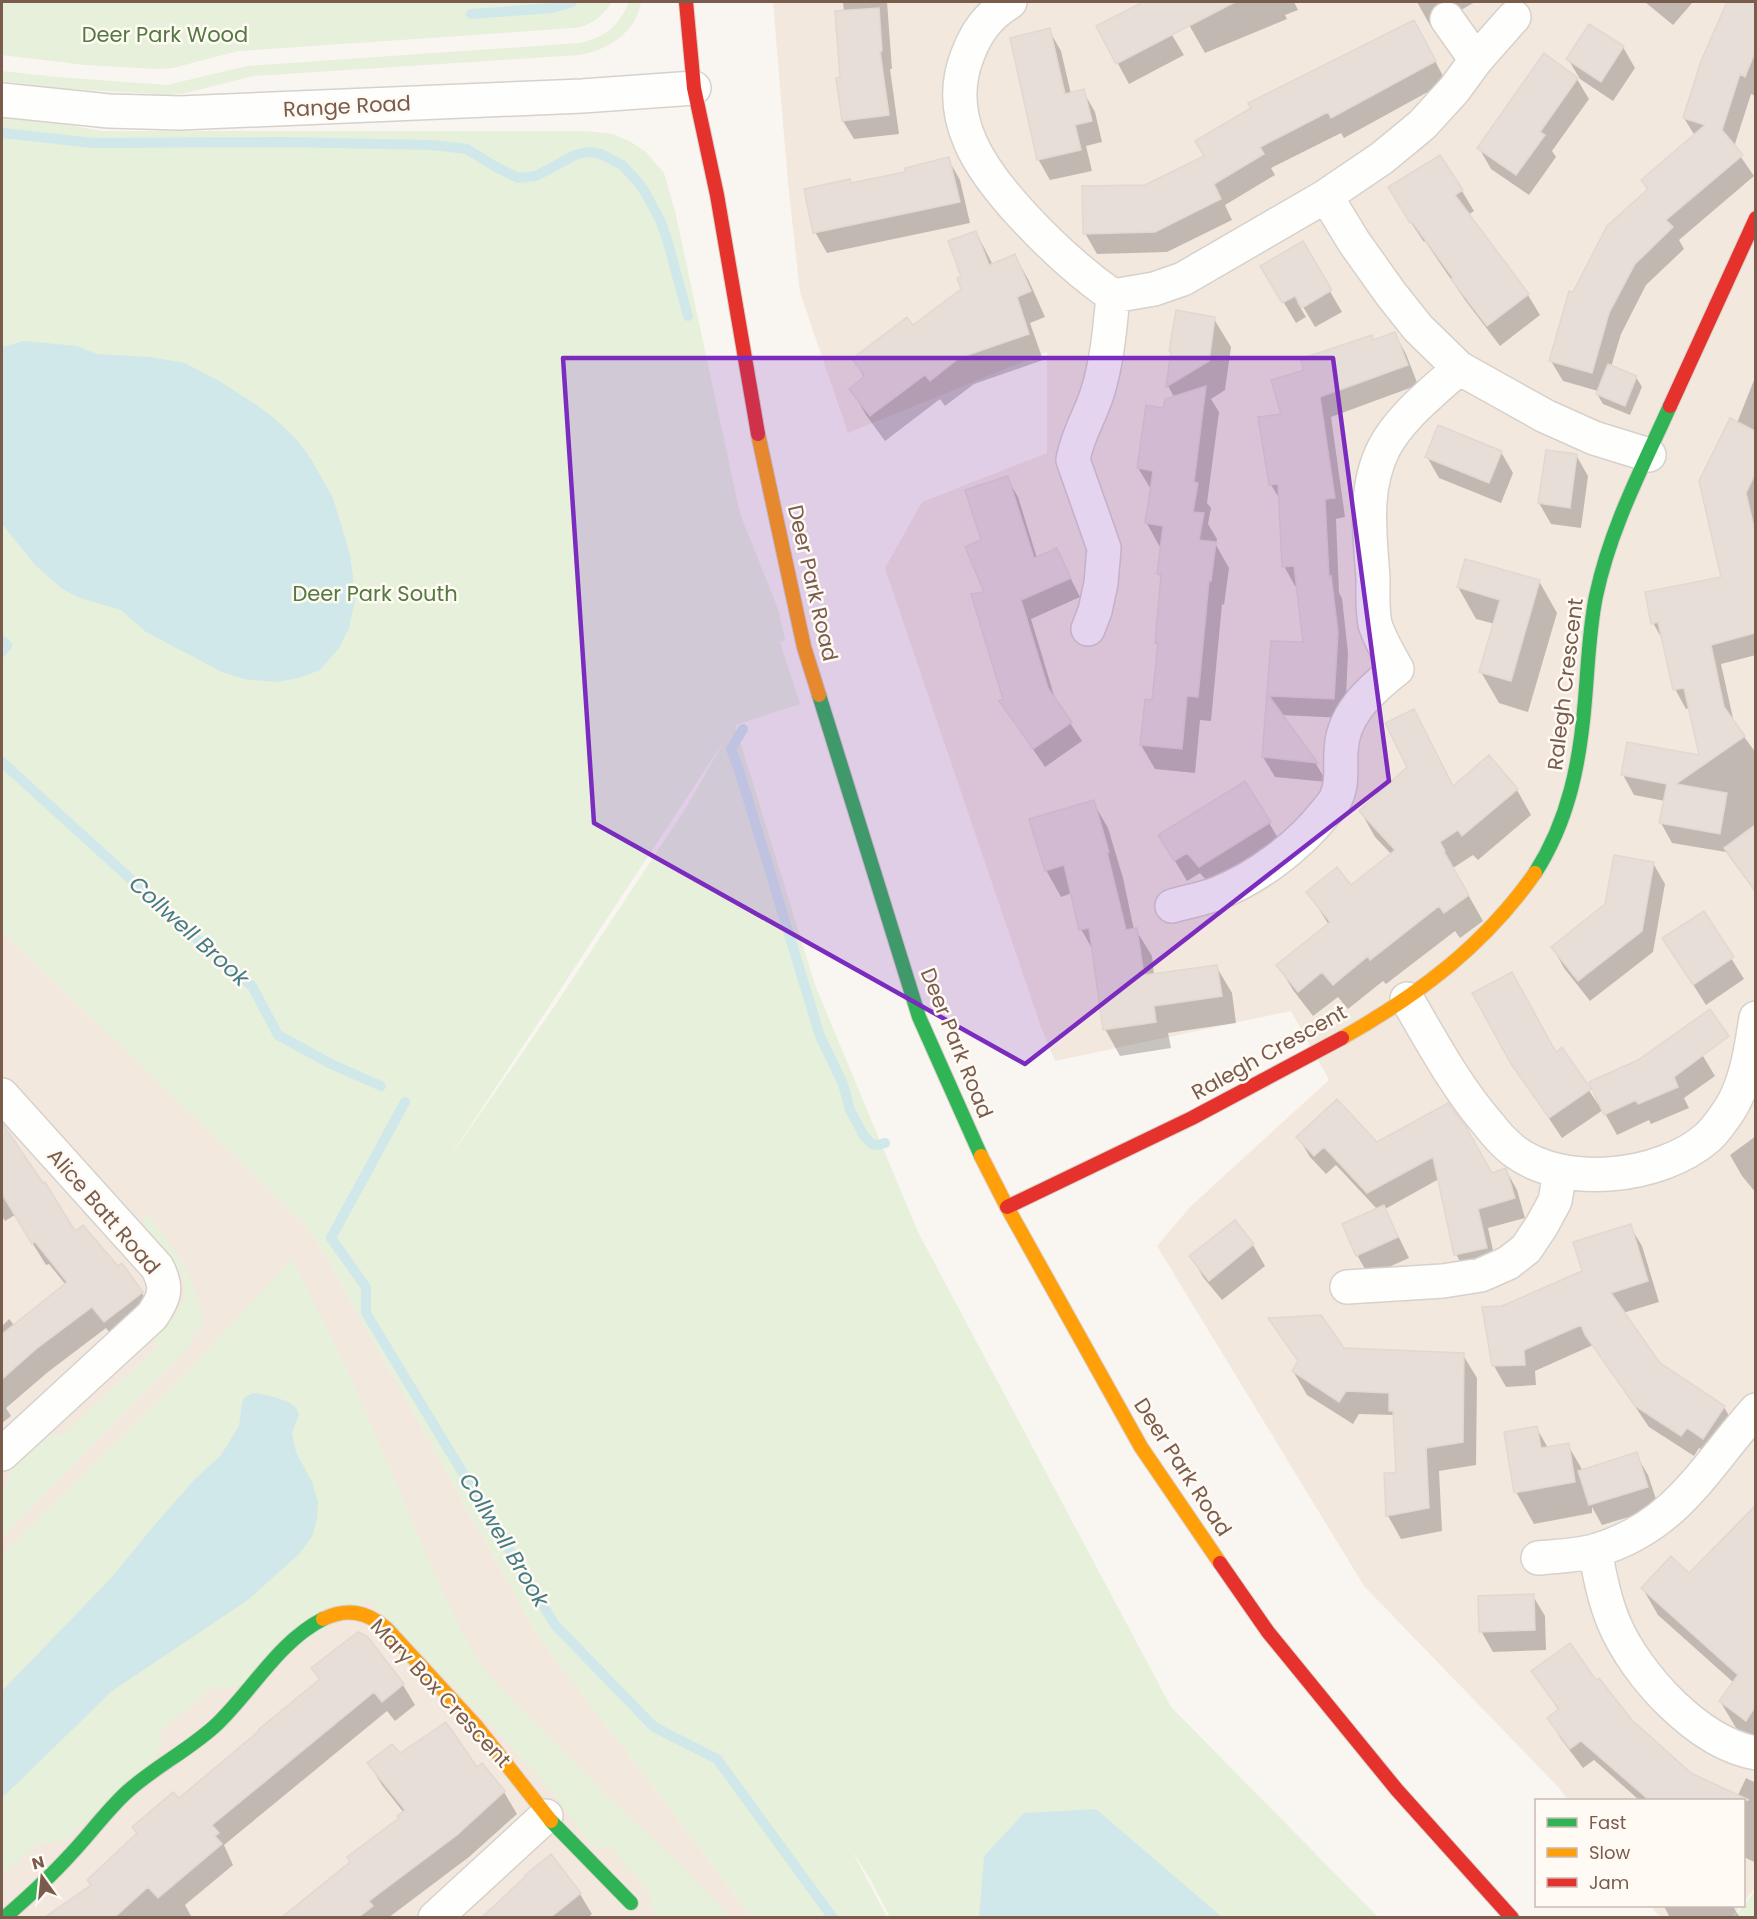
<svg xmlns="http://www.w3.org/2000/svg" width="1757" height="1919" viewBox="0 0 1757 1919" font-family="Poppins,sans-serif">
  <style>
    .residential { fill: #f2e8de }
    .green { fill: #e7f0db; fill-rule: evenodd }
    .water { fill: #d0e8ea }
    .shadow { fill: #0003 }
    .lines { fill: none; stroke-linecap: round; stroke-linejoin: round }
    .stream { stroke: #d0e8ea; stroke-width: 10 }
    .building { fill: #e6ded7; stroke: #e2d8d2; stroke-width: 1.5 }
    .street-casing { stroke: #d7d1cb; stroke-width: 36 }
    .fast-casing { stroke: #d9d2cb; stroke-width: 16 }
    .slow-casing { stroke: #d9d2cb; stroke-width: 16 }
    .jam-casing { stroke: #d9d2cb; stroke-width: 16 }
    .street { stroke: #fefefd; stroke-width: 33 }
    .fast { stroke: #30b455; stroke-width: 14 }
    .slow { stroke: #ff9f0a; stroke-width: 14 }
    .jam { stroke: #e5322d; stroke-width: 14 }
    .marked { fill: #7b2cbf; fill-opacity: 0.2; stroke: #7b2cbf; stroke-width: 4.5; stroke-linejoin: round }
    .labels { text-anchor: middle; dominant-baseline: central; stroke-width: 5; stroke-linejoin: round; paint-order: stroke }
    .park-label { font-size: 21px; fill: #537a41; stroke: #fffaf3 }
    .street-label { font-size: 21px; fill: #7a5c4d; stroke: #fffaf3 }
    .water-label { font-size: 22px; font-style: italic; fill: #437c86; stroke: #fffaf3 }
  </style>
  <rect width="100%" height="100%" fill="#f9f5f0"/>
  <path class="residential" d="M773,2H1755L1756,1887L1744,1902V1800H1568L1558,1787L1364,1586L1157,1246L1191,1206L1329,1080L1291,1011L1055,1061L1041,1027L885,568L922,502L1047,453V352L848,433L800,292L788,183Z
    M2,931L303,1222L322,1249L538,1636L752,1917H2Z
    M1651,1906H1741L1731,1918L1660,1917Z"/>
  <path class="green" d="M2,2H612C603,16 591,26 574,28L238,51L173,68L158,69L85,65L2,55Z
    M629,2H641C636,33 608,50 579,55L253,76L186,93L169,95L54,88L2,81V71L57,77L167,85L247,66L580,43C607,36 618,27 629,2Z
    M2,113L101,131H585L613,134L631,142L646,152L664,173L675,211L740,514L778,609L785,640L780,642L800,704L735,725L815,985L918,1232L1171,1707L1378,1917H890L870,1879L851,1849L887,1917H752L538,1636L322,1249L303,1222L2,931ZM726,738L686,808L556,1004L444,1166Z
    M145,1211C175,1251 197,1275 203,1326L191,1337L190,1346L2,1537V1489L9,1482L10,1465L43,1436L62,1435L155,1349V1332C164,1324 176,1316 181,1305C196,1276 162,1249 144,1230Z
    M292,1259L355,1386L430,1563L462,1633L479,1662L504,1691L605,1794L681,1865L731,1917H659L650,1906L651,1894L611,1848L592,1847L552,1792L499,1734L369,1600L238,1686L211,1689L161,1731L158,1755L64,1842L37,1843L2,1876V1798L112,1691L248,1600L299,1554L312,1537V1482L296,1452L292,1433L299,1415L242,1403L239,1426L221,1455L195,1479L152,1528L111,1578L2,1691V1555L184,1375Z
    M1755,1891V1917H1734Z"/>
  <path class="water" d="M24,341L77,346L97,354L150,357L185,363L221,382L255,404L273,417L299,442L311,459L333,498L350,554L353,577L355,601L349,628L339,648L320,670L299,678L276,682L244,679L222,672L146,632L121,610L77,597L61,588L35,565L2,524V347Z
    M253,1393C264,1394 287,1399 295,1407C297,1409 298,1412 299,1415L292,1433L296,1452L312,1482L318,1502L317,1519L312,1537L299,1554L248,1600L112,1691L2,1798V1691L111,1578L152,1528L195,1479L221,1455L239,1426L242,1403L244,1398Z
    M1096,1809L1222,1917H979L984,1856L1024,1813Z"/>
  <path class="shadow" d="M843,2H887L892,69H890L899,134L854,139L843,121L838,79L841,78L844,12Z
    M1176,2H1294L1298,10L1285,15L1287,19L1205,53Z
    M1417,2H1475L1431,27Z
    M1645,2H1693L1673,25Z
    M1729,2H1744L1756,7V96L1751,94L1734,147L1754,176L1679,240L1684,249L1646,285L1621,334L1611,367L1636,377L1642,387L1630,415L1603,404L1597,394L1598,391L1563,381L1551,361L1574,293L1648,190L1643,180L1695,136L1684,118L1702,62Z
    M1143,3L1172,35L1184,55L1129,84L1098,27Z
    M1049,30L1061,51L1071,94L1083,91L1095,112L1102,142L1086,146L1092,171L1050,180L1038,159Z
    M1426,43L1446,82L1344,138L1341,133L1271,168L1275,175L1225,205L1232,220L1167,252L1097,254L1085,233L1146,186Z
    M1623,47L1635,68L1613,101L1580,79L1568,59Z
    M1577,79L1589,99L1552,151L1556,157L1529,195L1491,169L1479,148Z
    M948,159L960,180L970,223L827,253L815,232L852,185L907,173Z
    M1462,191L1474,211L1468,215L1528,295L1540,315L1500,346L1465,300L1425,241L1424,242L1402,209Z
    M976,232L993,265L1015,256L1029,281L1045,317L1030,323L1043,360L974,384L945,406L940,399L885,441L866,415L851,389L865,379L854,360L913,327L963,289V277Z
    M1302,243L1342,312L1315,327L1299,300L1297,302L1306,317L1296,323L1262,266Z
    M1214,319L1231,347L1225,390L1211,399L1219,412L1207,503L1211,508L1208,524L1217,539L1216,545L1229,568L1224,605L1222,604L1211,721L1200,720L1195,773L1155,769L1141,745L1154,702L1159,648L1156,643L1162,580L1159,574L1160,547L1146,522L1152,491L1138,468L1165,409L1174,397L1168,386L1172,353L1170,351Z
    M1395,334L1406,354L1418,385L1331,417L1345,517L1336,519L1339,593L1342,598L1348,653L1345,718L1281,715L1316,764L1327,782L1275,777L1263,757L1272,642L1305,644L1298,586H1295L1284,566L1281,501L1271,485L1283,415L1305,371Z
    M1756,375V655L1721,664L1734,723L1756,753V893L1726,852L1672,843L1661,823L1665,801L1634,795L1623,775L1701,757L1690,708L1686,709L1675,689L1665,644L1653,623L1723,578L1737,423Z
    M1501,452L1513,473L1501,503L1439,478L1427,457Z
    M1576,455L1588,476L1581,528L1551,524L1539,503Z
    M1007,478L1018,497L1037,558L1056,549L1080,597L1031,619L1056,702L1082,741L1045,767L1001,702L1005,699L986,594L983,541Z
    M1539,581L1557,613L1528,712L1499,703L1481,672L1495,624L1476,619L1458,587Z
    M1414,711L1454,787L1517,790L1531,815L1478,860L1473,855L1453,868L1483,921L1460,938L1455,931L1386,984L1383,981L1348,1009L1338,997L1313,1016L1293,990L1278,965L1329,925L1308,892L1351,887L1392,855L1375,837L1361,812L1408,767Z
    M1093,802L1108,828L1123,878L1134,930H1136L1152,956L1154,975L1216,966L1232,993L1236,1023L1168,1033L1171,1048L1120,1056L1105,1029L1094,952L1081,929L1072,893L1061,897L1046,870Z
    M1269,823L1281,843L1212,887L1200,873L1187,881L1172,856Z
    M1653,863L1665,884L1653,952L1590,1001L1564,968L1553,948L1607,905Z
    M1703,913L1744,979L1706,1005L1664,939Z
    M1562,1050L1598,1104L1638,1062L1703,1056L1715,1076L1684,1098L1689,1108L1651,1124L1649,1120L1617,1135L1603,1110L1562,1138L1512,1063L1556,1054Z
    M1448,1105L1492,1175L1506,1170L1517,1190L1525,1218L1488,1228L1497,1268L1467,1274L1456,1254L1439,1179L1385,1209L1409,1258L1369,1276L1357,1255L1377,1209L1336,1165L1326,1174L1310,1157L1298,1137L1377,1144Z
    M1756,1136V1193L1742,1176L1730,1155Z
    M2,1140L75,1234L118,1269L142,1293L155,1315L117,1343L106,1328L48,1372L6,1408L11,1416L2,1423V1326L9,1319L14,1325L66,1285L49,1264L46,1265L15,1215L5,1221L2,1216Z
    M1234,1222L1253,1245L1265,1266L1222,1300L1203,1277L1191,1256Z
    M1630,1226L1642,1246L1659,1302L1623,1313L1659,1364L1724,1407L1736,1428L1715,1459L1699,1448L1694,1456L1649,1427L1593,1345L1535,1371L1536,1385L1506,1387L1494,1366L1503,1307L1584,1272Z
    M1271,1319L1343,1349L1463,1355L1477,1378L1476,1465L1439,1471L1442,1531L1401,1539L1388,1516L1398,1474L1395,1419L1393,1415L1359,1414L1353,1424L1307,1395L1293,1371L1299,1363Z
    M1536,1427L1548,1448L1568,1445L1583,1471L1636,1454L1648,1475L1659,1508L1602,1525L1592,1507V1513L1534,1524L1516,1492Z
    M1756,1508V1742L1736,1728L1720,1701L1734,1683L1658,1615L1643,1589L1689,1575Z
    M1533,1596L1545,1616L1546,1650L1493,1652L1481,1631Z
    M313,1669L403,1685L415,1705L395,1721L387,1711L224,1845L233,1865L185,1905L192,1918H48L92,1886L138,1835L133,1827L178,1800L320,1681Z
    M1533,1671L1596,1682L1631,1721L1690,1774L1737,1797L1746,1778L1756,1783V1863L1744,1857V1800H1639L1594,1760L1583,1768L1561,1739L1549,1719L1559,1711Z
    M400,1755L477,1770L504,1792L517,1814L469,1857L388,1918H284L352,1862L400,1819L404,1813L382,1785L369,1764Z
    M551,1856L580,1894L592,1914L587,1918H496L492,1911Z
    M1664,1906H1733L1740,1918H1670Z"/>
  <g class="lines">
    <path class="stream" d="M471,14L553,8L572,2
      M2,133L93,143L280,142L432,145L467,149L494,166L518,178L536,176L575,155L587,152L601,154L622,165L639,183L646,194L660,220L666,236L688,316
      M2,641L7,645L2,652
      M743,729L731,749L739,770L820,1036L843,1084L850,1110L864,1136L872,1144L878,1145L885,1143
      M2,762L190,933L252,986L278,1035L331,1064L381,1086
      M405,1102L331,1238L366,1287V1313L555,1625L654,1727L717,1759L833,1918"/>
  </g>
  <path class="building" d="M1143,2H1235L1116,64L1096,26Z
    M1727,2H1755V52L1745,77L1740,74L1722,130L1743,155L1666,220L1673,227L1635,264L1609,313L1592,373L1549,361L1569,291L1573,292L1607,226L1648,189L1641,180L1705,125L1683,118L1701,61Z
    M879,8L882,51H880L889,115L842,121L836,78L840,77L835,11Z
    M1414,20L1436,61L1331,118L1328,112L1260,147L1264,154L1214,184L1221,199L1155,232L1083,234L1082,186L1145,185L1204,156L1195,141L1251,108L1248,103Z
    M1589,24L1624,46L1601,82L1566,59Z
    M1050,28L1065,94L1084,89L1092,121L1075,125L1081,150L1037,160L1010,38Z
    M1544,53L1578,78L1540,132L1545,135L1516,175L1477,148Z
    M1440,155L1463,190L1455,195L1529,294L1487,326L1451,279L1453,278L1412,222L1410,223L1388,187Z
    M949,157L960,202L813,233L804,189L850,179L851,183L905,172V168Z
    M976,231L989,265L1015,254L1031,291L1017,297L1029,334L959,358L930,381L925,375L870,416L849,389L865,376L852,359L907,317L913,325L961,289L957,278L961,276L948,241Z
    M1303,241L1332,290L1302,308L1295,296L1282,303L1260,266Z
    M1176,310L1215,317L1209,361L1166,387L1171,351H1169Z
    M1395,332L1408,365L1320,397L1335,498L1325,499L1329,577L1331,576L1338,632L1334,699L1269,696L1318,763L1262,757L1271,641L1303,642L1294,566L1282,567L1278,484L1269,485L1258,417L1281,414L1271,380L1304,370L1300,359L1372,335L1373,340Z
    M1608,364L1637,376L1625,406L1596,394Z
    M1206,386L1194,482L1198,483L1193,512L1204,513L1199,540L1216,542L1211,581H1209L1198,697L1187,696L1182,749L1140,745L1145,699L1152,700L1158,643H1155L1161,575L1157,574L1163,526L1145,523L1153,471L1137,468L1146,405L1163,408L1165,399Z
    M1730,418L1755,431V474L1746,493L1755,532V633L1711,645L1724,707L1745,736L1676,784L1727,793L1720,834L1659,823L1667,784L1621,775L1627,742L1699,755L1684,688L1673,690L1658,622L1651,624L1645,592L1721,577L1699,481Z
    M1438,425L1502,451L1489,483L1425,457Z
    M1546,450L1577,454L1570,508L1538,503Z
    M1008,476L1034,558L1057,548L1071,578L1021,600L1048,688L1072,722L1033,749L999,701L1003,699L971,594L984,592L965,547L981,540L965,490Z
    M1465,559L1540,580L1511,681L1479,672L1500,600L1457,587Z
    M1414,709L1453,786L1489,755L1518,789L1462,836L1458,830L1440,842L1445,851L1444,852L1469,895L1444,913L1439,906L1370,960L1368,956L1333,985L1322,972L1298,992L1276,965L1330,922L1306,892L1337,867L1351,885L1395,850L1359,811L1407,767L1385,723Z
    M1245,781L1271,822L1199,867L1187,853L1174,861L1158,835Z
    M1094,800L1109,852H1107L1126,930L1137,928L1144,975L1217,965L1222,996L1154,1006L1156,1022L1103,1030L1089,928L1079,930L1064,865L1045,871L1029,819Z
    M1755,825V891L1724,848Z
    M1614,855L1654,862L1642,931L1578,981L1551,947L1605,904Z
    M1704,911L1734,957L1693,985L1662,938Z
    M1512,972L1556,1052L1562,1047L1591,1089L1549,1118L1511,1064L1472,993Z
    M1710,1009L1729,1036L1674,1077L1678,1087L1638,1104L1636,1100L1604,1115L1589,1082L1638,1060Z
    M1337,1099L1377,1142L1448,1103L1466,1127L1492,1173L1506,1168L1515,1198L1478,1209L1487,1248L1454,1255L1433,1157L1367,1193L1324,1147L1314,1156L1296,1137Z
    M2,1123L43,1183L45,1182L75,1231L83,1225L118,1266L122,1263L143,1292L104,1322L92,1307L36,1349L2,1379V1334L67,1282L35,1242L32,1244L2,1194Z
    M1384,1205L1398,1237L1356,1256L1342,1224Z
    M1235,1220L1254,1244L1209,1281L1189,1256Z
    M1631,1224L1648,1281L1611,1293L1660,1363L1725,1406L1703,1439L1687,1428L1681,1436L1635,1406L1585,1335L1581,1325L1524,1350L1525,1365L1492,1366L1482,1307L1502,1306L1582,1271L1573,1242Z
    M1321,1315L1344,1348L1464,1353L1463,1442L1426,1448L1429,1508L1386,1516L1384,1473H1396L1393,1411H1389V1393L1346,1391L1339,1402L1292,1371L1298,1361L1268,1318Z
    M1537,1426L1541,1448L1569,1443L1575,1482L1514,1493L1504,1432Z
    M1637,1452L1648,1487L1589,1505L1578,1471Z
    M1755,1506V1707L1746,1721L1719,1701L1738,1675L1641,1588L1671,1556L1689,1573Z
    M1534,1594L1535,1630L1479,1632L1478,1596Z
    M358,1632L368,1637L404,1684L382,1702L374,1692L212,1825L219,1833L215,1836L222,1844L158,1898L148,1887L115,1917H45L91,1885L87,1880L137,1833L132,1827L173,1792L179,1798L260,1730L259,1729L320,1679L311,1668Z
    M1570,1643L1596,1680L1599,1678L1632,1720L1691,1773L1749,1800H1649L1581,1741L1570,1749L1547,1718L1559,1709L1531,1671Z
    M446,1722L477,1767L482,1763L505,1791L457,1835L369,1901L373,1906L359,1917H282L350,1862L347,1857L399,1818L397,1816L405,1810L367,1763L392,1744L400,1753Z
    M551,1854L581,1893L551,1917H482L526,1876L525,1875Z"/>
  <g class="lines">
    <defs>
      <path id="street" d="M1010,2C1003,7 995,12 989,19C979,29 973,41 968,54C942,118 982,172 1024,217C1052,247 1080,273 1113,296
        M1447,19L1476,60
        M2,100L109,111L180,113L582,96L694,88
        M1326,196L1354,242L1391,294L1418,328L1459,368L1545,416L1594,438L1649,455
        M1088,629L1095,611L1101,583L1104,548L1073,460C1077,436 1090,416 1097,394C1107,363 1110,328 1113,296L1154,289L1183,279L1326,196L1382,158L1422,125L1454,90L1476,60L1514,17
        M1172,906C1186,902 1202,899 1216,894C1257,878 1298,847 1325,813C1329,808 1334,803 1336,798C1343,783 1340,769 1341,753C1341,716 1369,691 1397,669C1389,655 1380,640 1375,624C1372,610 1373,593 1373,578C1370,534 1363,489 1384,448C1401,416 1433,392 1459,368
        M1407,999C1432,1042 1456,1087 1489,1125C1496,1134 1505,1144 1514,1151C1564,1189 1661,1178 1707,1138C1715,1131 1724,1118 1730,1109C1747,1082 1751,1048 1756,1018
        M2,1095L157,1267C168,1288 165,1297 152,1316L2,1454
        M1347,1287L1443,1281L1481,1275L1508,1263L1526,1249L1542,1225L1555,1201L1560,1172
        M1595,1551C1600,1576 1604,1599 1614,1623C1636,1675 1698,1743 1756,1753
        M1538,1558C1557,1556 1579,1556 1597,1550C1677,1526 1704,1468 1756,1410
        M435,1918L546,1816"/>
      <path id="fast" d="M819,695L919,1017L981,1156
        M1535,873C1569,820 1580,762 1585,700C1588,666 1589,630 1596,596C1610,529 1642,468 1670,406
        M551,1821L631,1903
        M4,1918C27,1898 50,1877 70,1855C90,1834 107,1810 128,1791C156,1766 189,1750 216,1725C252,1691 278,1642 323,1619"/>
      <path id="slow" d="M758,434L804,647L819,695
        M1342,1038C1418,995 1484,946 1535,873
        M981,1156L1007,1207L1141,1447L1220,1563
        M323,1619C347,1608 366,1611 386,1628L477,1727L551,1821"/>
      <path id="jam" d="M686,2L694,88L717,195L758,434
        M1670,406L1756,218
        M1007,1207L1192,1118L1342,1038
        M1220,1563L1268,1632L1397,1790L1512,1918"/>
    </defs>
    <use href="#street" class="street-casing"/>
    <use href="#fast" class="fast-casing"/>
    <use href="#slow" class="slow-casing"/>
    <use href="#jam" class="jam-casing"/>
    <use href="#street" class="street"/>
    <use href="#fast" class="fast"/>
    <use href="#slow" class="slow"/>
    <use href="#jam" class="jam"/>
  </g>
  <path class="marked" d="M563,358H1333L1389,781L1025,1064L594,823Z"/>
  <g class="labels">
    <g class="park-label">
      <text x="165" y="34">Deer Park Wood</text>
      <text x="375" y="593">Deer Park South</text>
    </g>
    <g class="street-label">
      <text transform="translate(347 106) rotate(-3)">Range Road</text>
      <text transform="translate(813 583) rotate(77)">Deer Park Road</text>
      <text transform="translate(1565 684) rotate(-83)">Ralegh Crescent</text>
      <text transform="translate(957 1043) rotate(68)">Deer Park Road</text>
      <text transform="translate(1269 1052) rotate(-29)">Ralegh Crescent</text>
      <text transform="translate(104 1211) rotate(49)">Alice Batt Road</text>
      <text transform="translate(1183 1467) rotate(57)">Deer Park Road</text>
      <text transform="translate(441 1693) rotate(47)">Mary Box Crescent</text>
    </g>
    <g class="water-label">
      <text transform="translate(189 931) rotate(42)">Collwell Brook</text>
      <text transform="translate(504 1540) rotate(59)">Collwell Brook</text>
    </g>
  </g>
  <rect width="1757" height="1919" fill="none" stroke="#7a5c4d" stroke-width="6"/>
  <rect x="1535" y="1799" width="210" height="108" fill="#fffaf3" stroke="#cabbb1" stroke-width="1.5"/>
  <rect x="1547" y="1818" width="30" height="9" fill="#30b455" stroke="#cabbb1" stroke-width="1.5"/>
  <text x="1589" y="1829" font-size="18" fill="#7a5c4d">Fast</text>
  <rect x="1547" y="1848" width="30" height="9" fill="#ff9f0a" stroke="#cabbb1" stroke-width="1.5"/>
  <text x="1589" y="1859" font-size="18" fill="#7a5c4d">Slow</text>
  <rect x="1547" y="1878" width="30" height="9" fill="#e5322d" stroke="#cabbb1" stroke-width="1.5"/>
  <text x="1589" y="1889" font-size="18" fill="#7a5c4d">Jam</text>
  <g transform="translate(42 1877) rotate(345)" stroke="#fffaf3" stroke-width="4.5" paint-order="stroke">
  <path d="M0-4.5L10 22L0 15L-10 22Z" fill="#7a5c4d"/>
  <text y="-9" font-size="16" font-weight="bold" text-anchor="middle" fill="#7a5c4d">N</text>
  </g>
</svg>
